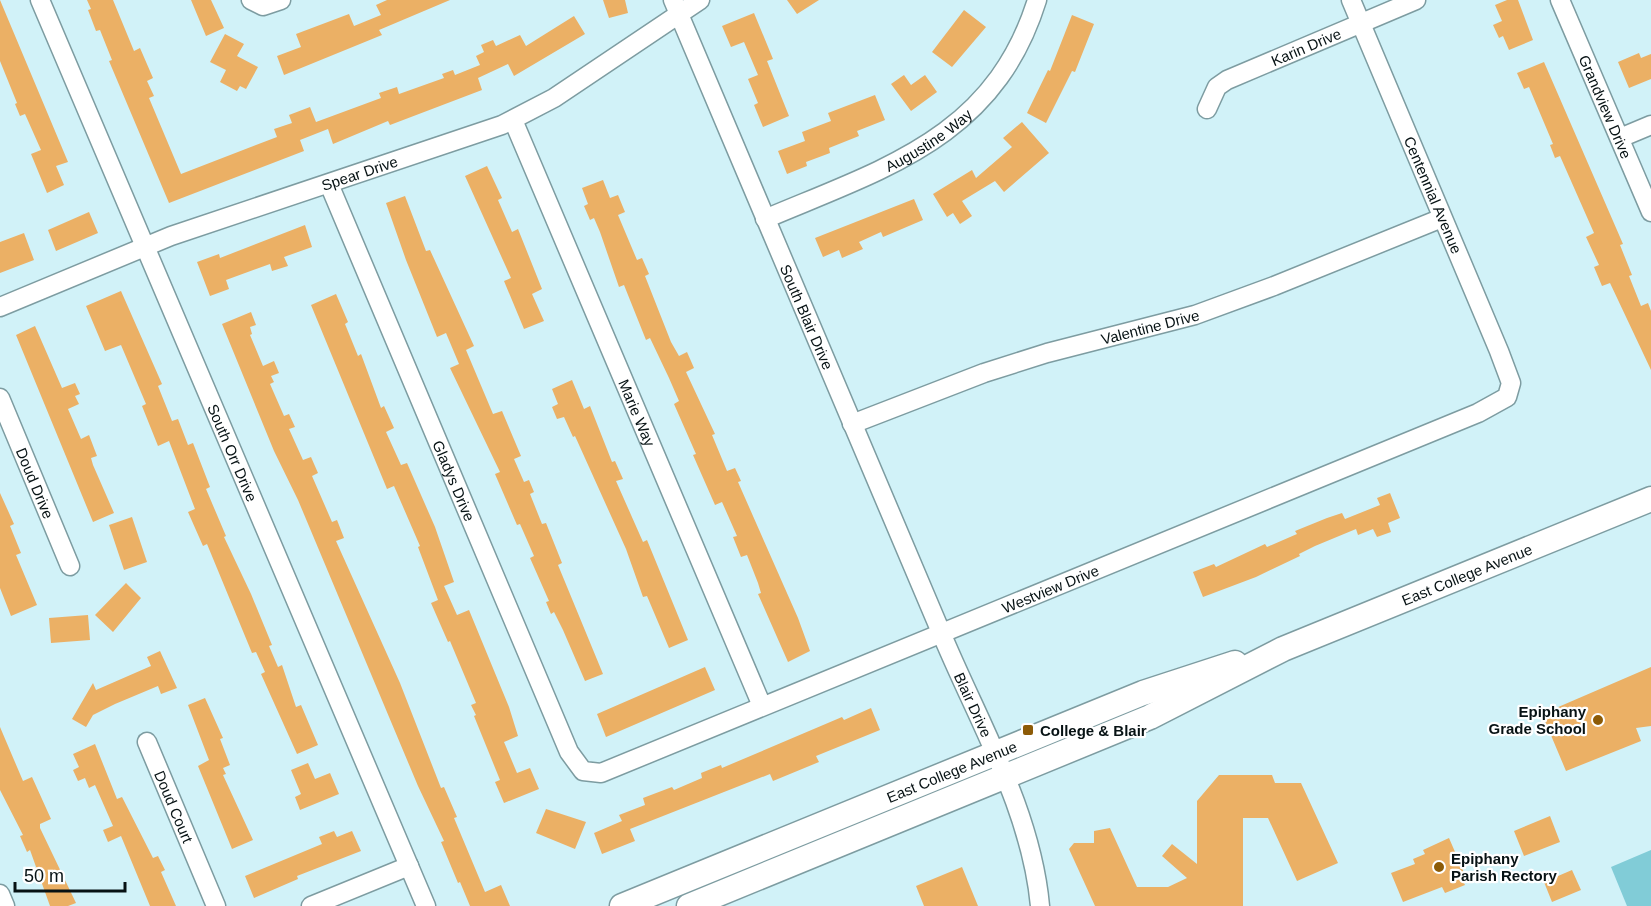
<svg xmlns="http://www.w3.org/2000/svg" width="1651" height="906" viewBox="0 0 1651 906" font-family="Arial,sans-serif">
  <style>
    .green { fill: #81ccd7 }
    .building { fill: #ebb065 }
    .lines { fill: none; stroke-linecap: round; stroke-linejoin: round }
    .minor-casing { stroke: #7d9ca1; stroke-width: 21 }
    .major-casing { stroke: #7d9ca1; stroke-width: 27 }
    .minor { stroke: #fff; stroke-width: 18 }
    .major { stroke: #fff; stroke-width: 24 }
    .poi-dot { fill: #8d5b07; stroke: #fff; stroke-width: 2 }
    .labels { text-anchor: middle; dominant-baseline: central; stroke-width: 4.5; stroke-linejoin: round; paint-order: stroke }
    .street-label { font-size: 15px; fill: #071214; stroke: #fff }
    .poi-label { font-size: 15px; font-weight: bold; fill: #071214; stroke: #fff; text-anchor: start }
  </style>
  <rect width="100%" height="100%" fill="#d1f2f8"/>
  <path class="green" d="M1651,850V906H1627L1611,867Z"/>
  <path class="building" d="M0,0L68,162L56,166L64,185L47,193L31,154L41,150L25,114L20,116L15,104L17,103L0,61Z
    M87,0H113L134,51L140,48L153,78L147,81L154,96L149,98L181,174L277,137L274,129L292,123L289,115L310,107L316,122L381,98L379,93L397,87L399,94L444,78L442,74L453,70L455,75L480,65L476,56L484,52L481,45L493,40L496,46L520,35L526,46L574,16L585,34L514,76L508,64L478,78L482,90L390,125L388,121L333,144L328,129L300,140L304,151L169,203L109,61L112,60L100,30L96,31L88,10L91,9Z
    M191,0H211L224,28L206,36Z
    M387,0H450L379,30L382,35L284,75L277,56L301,47L296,34L349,14L354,26L381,15L376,5Z
    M603,0H625L628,13L609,18Z
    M787,0H819L797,14Z
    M1507,0H1518L1533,40L1509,50L1503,36L1499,38L1493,25L1502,21L1495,5Z
    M964,10L986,27L952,67L932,52Z
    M754,13L773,59L767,61L789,116L763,127L754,105L758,103L748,79L758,75L744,42L731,47L722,26Z
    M1072,15L1094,24L1075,72L1072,71L1046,123L1027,113L1048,70L1050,71Z
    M225,34L244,44L237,56L258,67L246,89L240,86L237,91L220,82L226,70L210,62Z
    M1639,53L1641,58L1651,54V79L1629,88L1618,62Z
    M1544,62L1623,244L1620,245L1632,275L1629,276L1641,306L1648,303L1651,311V370L1610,283L1602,286L1594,267L1599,265L1586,237L1594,233L1560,156L1555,158L1550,145L1553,144L1529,87L1524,89L1517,73Z
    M904,75L911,85L925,75L937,92L911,111L891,84Z
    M875,95L885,120L857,131L859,136L829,148L830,153L806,162L807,166L787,174L778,151L805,141L802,132L831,121L828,113Z
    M1022,122L1049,153L1004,192L995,181L962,201L972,216L960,224L953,213L947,217L933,194L972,170L976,178L1012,147L1003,138Z
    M487,166L502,198L498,200L512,232L518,229L542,289L532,294L544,321L524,329L504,281L511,278L465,176Z
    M603,180L610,198L618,195L625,212L618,215L637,260L642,258L649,274L645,276L671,342L679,356L687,352L694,368L686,372L715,434L712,435L727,471L735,468L741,481L738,482L798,618L810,651L788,662L758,594L761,593L758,583L747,555L741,557L733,537L737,536L722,502L715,505L693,455L696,454L674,404L679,401L669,378L650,338L646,340L624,285L619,287L600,232L594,218L590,220L584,206L588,204L582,188Z
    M405,196L426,251L430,250L474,346L466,350L493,414L502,411L521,456L514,459L524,482L529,480L534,492L530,494L542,524L546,523L562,563L558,565L603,674L585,681L563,630L554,612L551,614L546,602L549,601L530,558L534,556L520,524L517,525L495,474L500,472L450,368L459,364L446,333L437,337L406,260L386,203Z
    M914,199L923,220L883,237L881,232L859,242L863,249L842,258L839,250L823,257L815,238Z
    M89,212L98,233L56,251L48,230Z
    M305,225L312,247L284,257L288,266L272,271L270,264L226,280L229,289L210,296L197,262L219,254L220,258Z
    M24,233L34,260L0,273V242Z
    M121,291L162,384L158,386L172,421L178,419L188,445L193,443L210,487L206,489L226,536L224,537L251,594L272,645L269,646L278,667L282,665L296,707L301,705L318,745L297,754L261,674L265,672L256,652L252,653L207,544L203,546L188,512L195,509L169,441L158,446L142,406L146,404L121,345L105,351L86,306Z
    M336,294L348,322L345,324L358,356L361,354L381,408L384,406L394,428L386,432L401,465L407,463L435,527L454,582L444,586L457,615L469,610L509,707L518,736L504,742L517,773L530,768L539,789L504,803L495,782L500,780L474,716L476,715L471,705L476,703L450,641L448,642L431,603L438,600L418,547L420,546L394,486L387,489L311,305Z
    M251,312L256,325L250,327L252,334L250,335L263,366L274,361L279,373L271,376L274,382L270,384L284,416L289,414L295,427L289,429L303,460L311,457L318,473L312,476L332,522L337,520L344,538L336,541L400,683L441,788L444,787L457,817L454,818L485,892L501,885L510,906H470L460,882L458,883L441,842L444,841L418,786L298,500L274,451L222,324Z
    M35,326L62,388L75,383L80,394L75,396L79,404L68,409L81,439L89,435L97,456L91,458L93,465L114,513L93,522L16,335Z
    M572,380L584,409L590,406L612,462L615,461L623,479L616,481L643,542L647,540L688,640L669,648L647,596L643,597L626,549L575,436L573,437L564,417L557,419L552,407L558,404L552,389Z
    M0,493L14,524L10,526L21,553L16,555L37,605L11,616L0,588Z
    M1390,493L1400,518L1388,523L1391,532L1377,537L1373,529L1358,535L1356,529L1315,546L1299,554L1300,556L1256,577L1203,597L1193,572L1214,564L1216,567L1265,544L1267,547L1297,534L1295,531L1327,518L1342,513L1345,519L1380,505L1377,498Z
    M132,517L147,562L124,570L109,525Z
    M126,583L141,598L113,632L95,615Z
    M88,615L90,640L51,643L49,618Z
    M160,651L177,688L161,694L158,686L115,704L93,715L86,727L72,719L93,683L96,690L151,666L147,657Z
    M705,667L715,690L606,737L597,714Z
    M1651,667V726L1636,728L1641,741L1566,771L1542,714Z
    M205,698L223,738L220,739L230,765L223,768L226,774L223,775L253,840L232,849L198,766L209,760L188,705Z
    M871,708L880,730L816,756L819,762L773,781L770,774L630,829L635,841L602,854L594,833L622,821L619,815L645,805L643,798L672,787L674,790L702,778L701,773L721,765L722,768L842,717L844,720Z
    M0,727L23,781L32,777L51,819L40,824V828L76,903L68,906H50L30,850L27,852L20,836L23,835L0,790Z
    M95,744L117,799L122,797L153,858L158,856L165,870L161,872L176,906H150L121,836L108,842L103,830L113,826L95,785L89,788L85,778L78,781L73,770L79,767L73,754Z
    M308,763L315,779L330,773L339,794L300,810L295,797L301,794L291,770Z
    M1219,775H1272L1275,783H1301L1338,863L1297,881L1268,818H1243V906H1095L1069,849L1074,843H1094V831L1110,828L1137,887H1168L1187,878L1162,856L1172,844L1197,864V801Z
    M546,809L586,822L575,849L536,833Z
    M1550,816L1560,842L1524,856L1514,831Z
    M334,831L337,837L352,831L361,851L297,876L298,879L254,898L245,876L322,844L319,837Z
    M1449,838L1465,875L1461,877L1465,885L1445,893L1442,887L1403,902L1391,873L1415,864L1413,859L1425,854L1423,850Z
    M962,867L978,906H924L916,886Z
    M1572,870L1581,890L1552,902L1544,882Z"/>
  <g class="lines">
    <defs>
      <g id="minor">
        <path id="s1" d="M40,0L426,906"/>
        <path d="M251,0L263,6L281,0"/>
        <path id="s2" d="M673,0C760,210 852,419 940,630C977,720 1031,808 1040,906"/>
        <path id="s3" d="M1560,0L1651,212"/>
        <path id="s4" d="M1207,109L1217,87L1227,80L1416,0"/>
        <path id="s5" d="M513,120L762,706"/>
        <path d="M1620,138L1651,125"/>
        <path id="s6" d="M329,184L569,752L583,771L601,773L1478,413L1507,397L1511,383L1499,351L1351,0"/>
        <path id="s7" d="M765,219C885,168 994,138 1037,0"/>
        <path id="s8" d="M0,307L171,236L502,125L554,98L700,0"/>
        <path id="s9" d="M0,398L70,566"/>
        <path id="s10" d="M852,424L984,373L1047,353L1195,315L1274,286L1442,218"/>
        <path id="s11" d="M147,742L216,906"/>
        <path d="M0,894L5,906"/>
        <path d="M311,906L409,866"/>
      </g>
      <g id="major">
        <path id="s12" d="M622,906L1143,693L1235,663"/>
        <path id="s13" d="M689,906L1150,717L1283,649L1651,499"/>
      </g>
    </defs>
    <use href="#minor" class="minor-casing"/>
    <use href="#major" class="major-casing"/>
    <use href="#minor" class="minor"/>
    <use href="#major" class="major"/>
  </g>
  <g class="poi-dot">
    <circle cx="1598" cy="720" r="6"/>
    <rect x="1022" y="724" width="12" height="12" rx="3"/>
    <circle cx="1439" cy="867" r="6"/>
  </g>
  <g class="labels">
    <g class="street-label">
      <text stroke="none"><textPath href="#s4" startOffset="122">Karin Drive</textPath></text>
      <text stroke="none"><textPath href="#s3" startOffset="116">Grandview Drive</textPath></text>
      <text stroke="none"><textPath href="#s7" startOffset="182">Augustine Way</textPath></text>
      <text stroke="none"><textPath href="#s8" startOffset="384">Spear Drive</textPath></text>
      <text transform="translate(1433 195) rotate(67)">Centennial Avenue</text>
      <text stroke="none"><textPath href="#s2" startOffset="344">South Blair Drive</textPath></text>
      <text stroke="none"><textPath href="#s10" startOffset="314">Valentine Drive</textPath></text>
      <text stroke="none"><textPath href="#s5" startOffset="318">Marie Way</textPath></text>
      <text stroke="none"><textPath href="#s1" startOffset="492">South Orr Drive</textPath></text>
      <text stroke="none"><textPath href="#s6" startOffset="322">Gladys Drive</textPath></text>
      <text stroke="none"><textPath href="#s9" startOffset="92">Doud Drive</textPath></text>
      <text stroke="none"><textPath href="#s13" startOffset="846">East College Avenue</textPath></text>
      <text stroke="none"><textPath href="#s6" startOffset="1144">Westview Drive</textPath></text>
      <text stroke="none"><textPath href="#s2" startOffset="766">Blair Drive</textPath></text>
      <text stroke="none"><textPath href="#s12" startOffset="356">East College Avenue</textPath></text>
      <text stroke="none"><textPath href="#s11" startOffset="70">Doud Court</textPath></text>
    </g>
    <g class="poi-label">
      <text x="1586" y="711" text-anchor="end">Epiphany<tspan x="1586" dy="17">Grade School</tspan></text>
      <text x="1040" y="730">College &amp; Blair</text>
      <text x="1451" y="858">Epiphany<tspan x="1451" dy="17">Parish Rectory</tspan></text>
    </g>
  </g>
  <path d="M15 882v9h110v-9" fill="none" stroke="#071214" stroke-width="3"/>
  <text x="24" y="882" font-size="18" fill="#071214" stroke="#ffffff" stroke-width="4.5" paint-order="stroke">50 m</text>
</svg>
